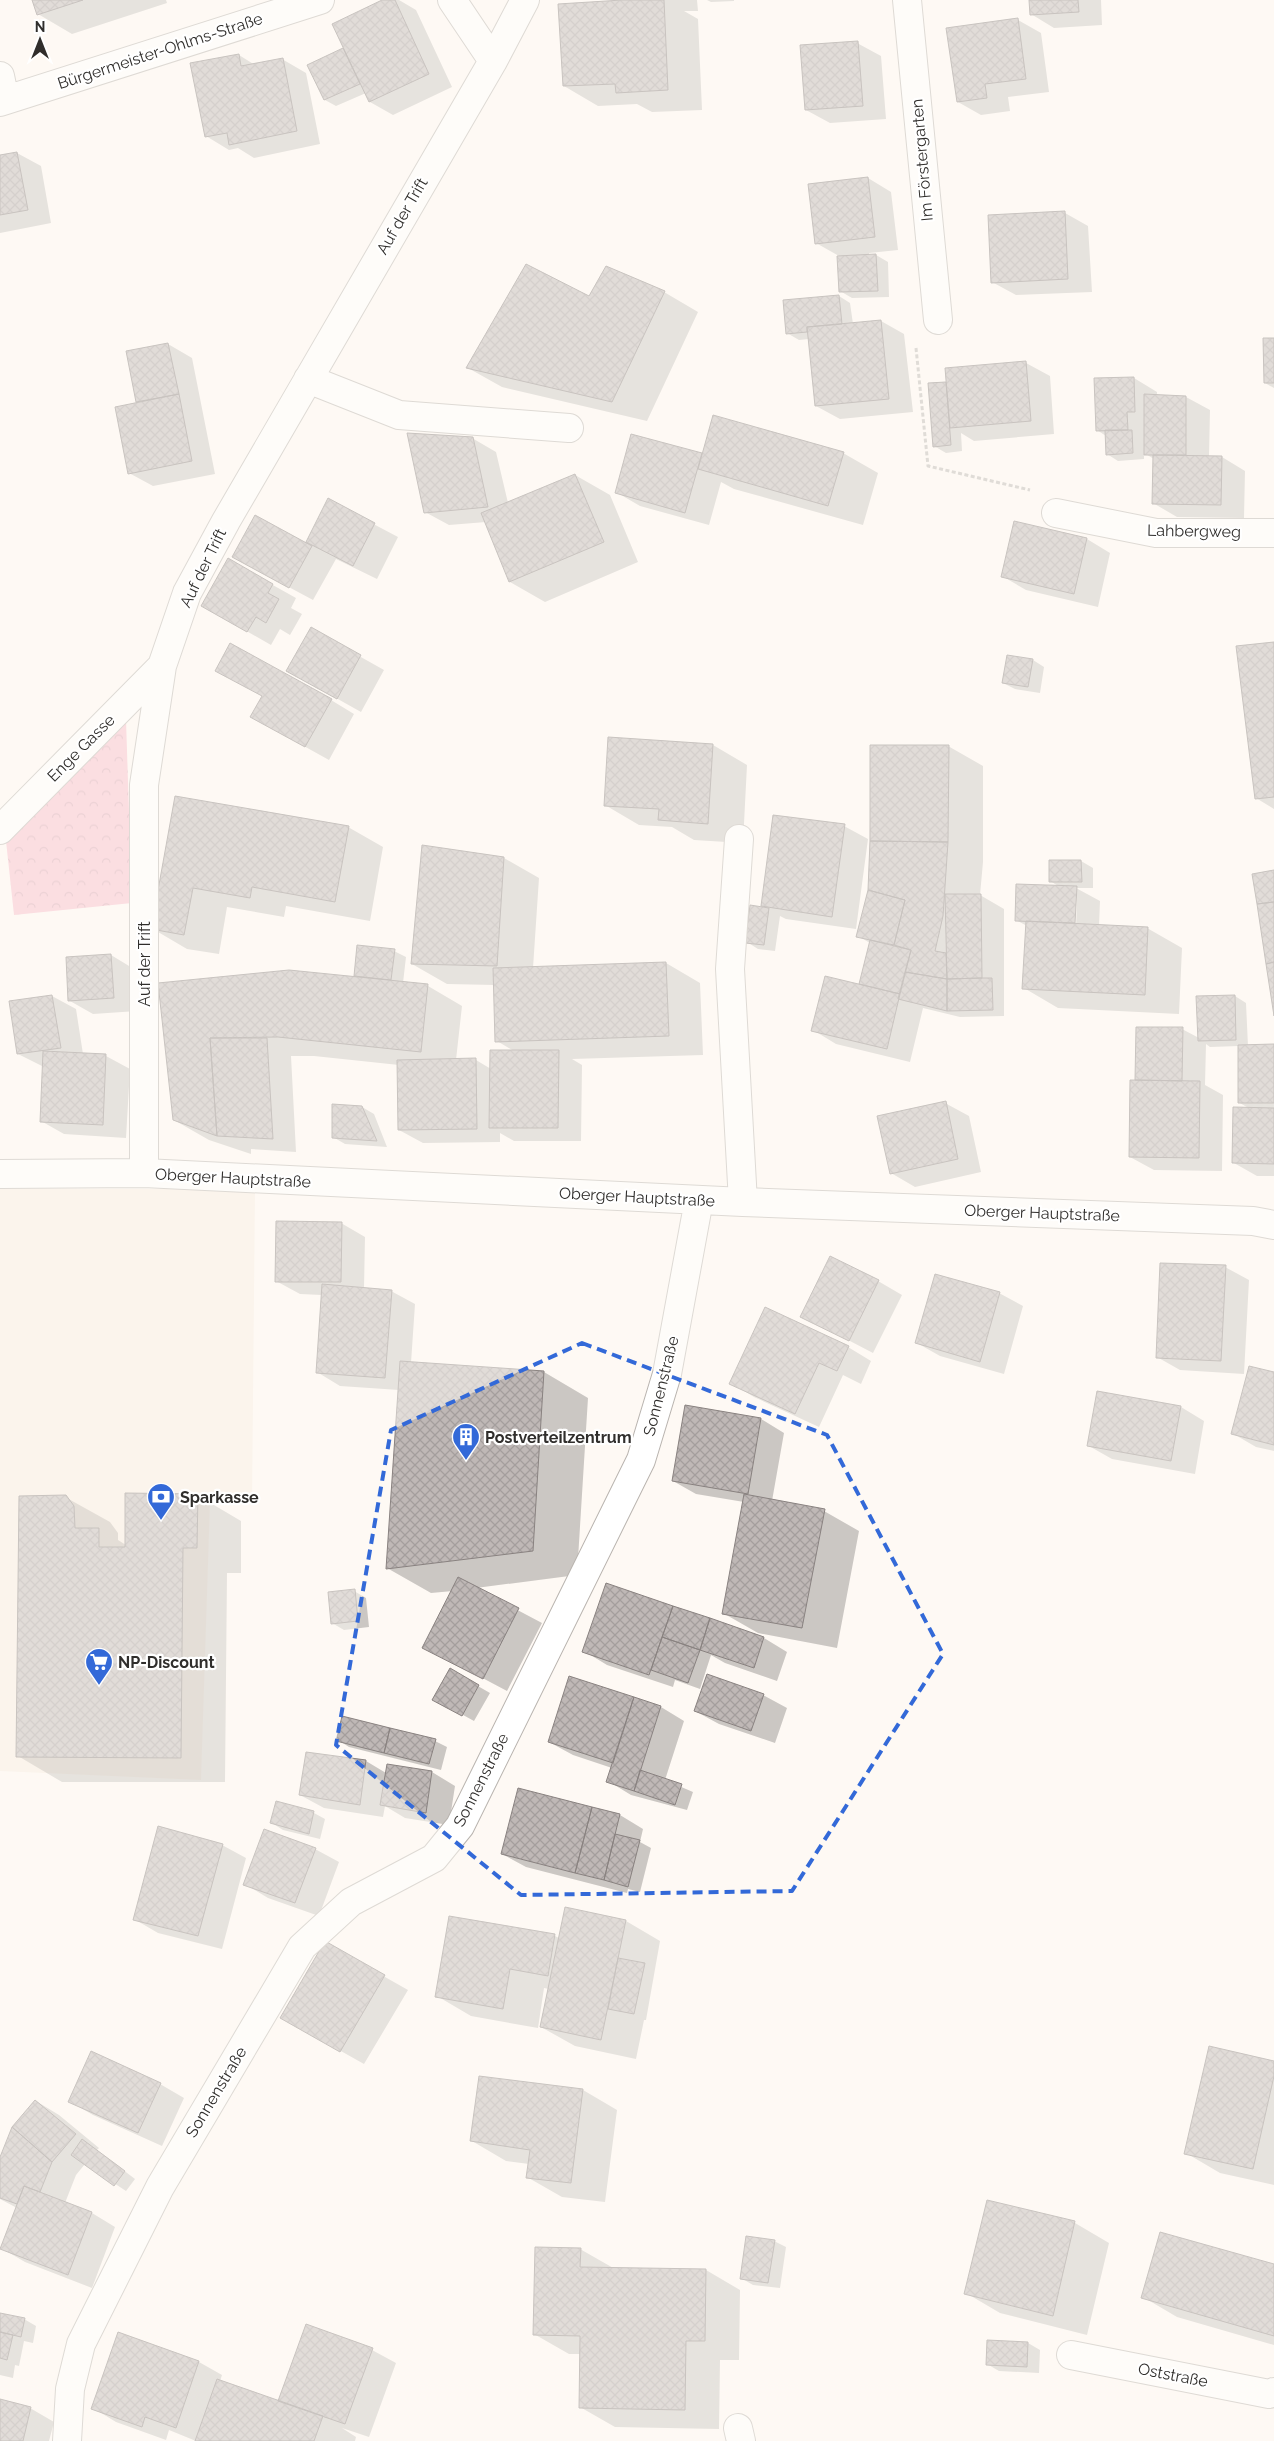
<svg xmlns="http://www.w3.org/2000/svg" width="1274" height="2441" viewBox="0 0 1274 2441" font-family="Raleway,sans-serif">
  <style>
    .built { fill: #f8ede2 }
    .forest { fill: url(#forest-crowns) }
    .shadow { fill: #0003; fill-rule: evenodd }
    .building { fill: url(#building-cross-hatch); stroke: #898280 }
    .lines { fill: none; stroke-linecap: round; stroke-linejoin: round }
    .minor-casing { stroke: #b9b4af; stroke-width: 30 }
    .path { stroke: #bcb8b4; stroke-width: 3; stroke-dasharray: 4 2.5; stroke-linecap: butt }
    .minor { stroke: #fff; stroke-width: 28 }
    .marked { fill: none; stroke: #3369d8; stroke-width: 4; stroke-dasharray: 10 6; stroke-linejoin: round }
    .labels { text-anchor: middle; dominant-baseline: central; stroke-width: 4.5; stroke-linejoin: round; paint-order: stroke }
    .street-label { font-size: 16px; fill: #302e2c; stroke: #fff }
    .poi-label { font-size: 16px; font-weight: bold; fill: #302e2c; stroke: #fff; text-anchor: start }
  </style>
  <defs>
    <pattern id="forest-crowns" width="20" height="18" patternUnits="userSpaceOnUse" patternTransform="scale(1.25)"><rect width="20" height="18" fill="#f9bccb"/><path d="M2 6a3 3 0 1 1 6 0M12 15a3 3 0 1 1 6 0" fill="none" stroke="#d6a2ae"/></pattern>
    <pattern id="building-cross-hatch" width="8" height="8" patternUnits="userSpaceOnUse" patternTransform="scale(1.25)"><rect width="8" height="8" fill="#bfb8b6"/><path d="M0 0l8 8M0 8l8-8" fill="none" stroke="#a49e9d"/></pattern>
  </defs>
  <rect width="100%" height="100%" fill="#fef9f4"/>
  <path class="built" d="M0,1189H255L252,1504L210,1502L201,1780L0,1771Z"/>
  <path class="forest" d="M126,720L132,903L14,915L6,841Z"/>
  <path class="shadow" d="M33,0H166L167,3L72,34L38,14Z
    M384,0H399L416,10L452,87L393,115L370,102L366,93L336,106L325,100L309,65L345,49Z
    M624,0H697L698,11H684L698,19L702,110L652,112L637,104L598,106L564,86Z
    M707,0H734V1L711,2Z
    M1030,0H1101L1102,25L1054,28L1031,14Z
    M1018,20L1041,33L1049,92L1008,97L1010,111L981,115L958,102Z
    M857,43L881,56L886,119L830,123L806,110Z
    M239,55L255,65L282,59L306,73L320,144L254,158L238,148L229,150L206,136Z
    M17,153L41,166L51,223L0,233V156Z
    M868,178L891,192L898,250L869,253V255H876L888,262L889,297L852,298L840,291L839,256L816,243Z
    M1065,213L1088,226L1092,292L1016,295L992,282Z
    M664,292L698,312L647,421L502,387L468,368L590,298Z
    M839,296L850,303L853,324L881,321L904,334L913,412L840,419L816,406L809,339L799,340L787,333Z
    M1274,339V388L1265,383Z
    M168,344L192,358L215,474L153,486L129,473L138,403L127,352Z
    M1026,363L1050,376L1054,434L974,441L961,433L962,451L946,453L934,446L930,385L947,383Z
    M1134,378L1157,392V396L1186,397L1210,410L1209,457H1222L1245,471L1244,518L1177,517L1153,503L1154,459L1144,453V459L1118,461L1107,454L1106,436L1097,430Z
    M632,435L703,455L843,453L878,473L863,525L734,489L721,482L709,525L640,506L616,492Z
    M472,438L496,452L508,503L575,475L610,495L638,562L545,602L510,582L486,522L449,525L425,512Z
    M328,500L398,537L377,579L336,559L313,600L257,570L306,544Z
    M1087,539L1110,553L1098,607L1026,590L1002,576Z
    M228,560L296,598L291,608L302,614L290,635L280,629L271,645L203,606Z
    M311,629L384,670L361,712L311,684Z
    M1274,643V809L1256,798Z
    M1033,660L1044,667L1040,693L1015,689L1003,683Z
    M263,696L331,700L354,714L329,760L275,730Z
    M713,745L747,765L743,843L694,840L672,827L639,825L605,805Z
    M871,746H948L983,766V862L980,895L1004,909V1016L960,1017L923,1008L910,1062L836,1044L813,1030L860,985L870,943L858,936L869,890Z
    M176,797L348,827L383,847L370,921L286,906L284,917L227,907L219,954L187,949L153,929Z
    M844,826L868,839L856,929L786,919L780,916L775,951L758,949L747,942L767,909L762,906Z
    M424,846L504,858L539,878L533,968L666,963L700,983L703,1055L572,1059L582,1065L581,1141H514L500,1133V1142L423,1143L399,1130V1065L314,1056H291L296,1152L251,1149V1154L209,1140L174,1120L159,984L360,978L355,976L394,951L406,957L403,983L428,986L462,1006L456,1060H476L491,1069L514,1051L497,1041L495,985L447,984L412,964Z
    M1081,861L1093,868V888H1076L1100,901L1099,926L1147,928L1182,948L1179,1014L1058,1008L1024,988L1027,926L1016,920L1060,887L1050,881ZM1075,898H1077L1076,930L1074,929Z
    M111,955L134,969L137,1011L93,1014L70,1001Z
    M52,996L76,1009L83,1054L106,1056L130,1069L126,1138L64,1134L41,1121L44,1067L18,1054Z
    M1235,996L1246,1003L1248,1046H1274V1176H1257L1234,1163L1250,1109L1240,1103L1239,1046L1210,1047L1206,1044L1205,1085L1223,1095L1222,1171L1154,1170L1130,1157L1136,1081L1137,1028L1182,1029L1199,1038Z
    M945,1103L969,1116L981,1172L915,1187L891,1173Z
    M362,1107L374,1114L387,1147L345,1144L333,1137Z
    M341,1223L365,1237L364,1289L391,1291L415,1304L411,1363L544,1372L588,1398L577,1575L476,1588L542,1623L507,1691L424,1647L453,1591L431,1593L387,1568L399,1390L340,1386L317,1372L322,1295L300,1294L276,1281Z
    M1225,1267L1249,1280L1244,1374L1180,1370L1157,1357Z
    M878,1281L902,1295L873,1353L802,1316Z
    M999,1293L1023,1306L1004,1374L940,1356L917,1343Z
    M848,1347L871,1361L861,1384L843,1375L819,1427L754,1397L731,1383Z
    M1274,1373V1451L1256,1447L1232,1433Z
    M1181,1407L1204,1421L1195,1474L1112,1459L1089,1446Z
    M761,1419L784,1433L772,1501L824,1511L859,1531L837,1648L758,1633L723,1613L744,1502L696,1494L673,1481Z
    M197,1495L241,1521V1573H227L225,1782H62L18,1756L65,1497L110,1522L118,1533V1540L126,1545Z
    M607,1584L764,1638L787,1652L777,1681L725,1663L711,1655L700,1689L675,1680L673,1687L607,1665L584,1651Z
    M354,1591L366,1598L369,1627L344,1630L332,1623Z
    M450,1670L490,1693L474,1721L434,1699Z
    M570,1678L661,1707L684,1721L665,1780L693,1792L687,1810L631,1795L608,1781L612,1768L573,1755L549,1742Z
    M763,1695L787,1708L775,1743L719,1724L695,1711Z
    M338,1740L435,1741L447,1747L441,1770L349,1747Z
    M307,1753L366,1761L386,1773L388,1765L432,1772L455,1786L449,1825L405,1818L385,1806L383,1817L324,1808L300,1795Z
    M519,1789L620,1815L643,1829L640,1842L651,1848L640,1892L628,1889L627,1893L526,1867L502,1854Z
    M277,1803L314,1813L325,1819L320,1839L283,1830L272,1823Z
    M222,1845L246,1858L222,1949L158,1933L134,1919Z
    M315,1849L339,1862L319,1916L268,1898L245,1884Z
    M566,1908L626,1921L660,1941L646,2020H644L636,2059L575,2046L541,2027L549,1989L544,1988L538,2028L471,2016L437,1996L450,1918L555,1936L559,1938Z
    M325,1943L408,1990L364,2064L282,2018Z
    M1274,2062V2185L1220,2173L1186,2153Z
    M480,2077L583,2090L617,2110L605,2202L562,2197L527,2177L529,2164L506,2161L472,2141Z
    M160,2084L184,2098L162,2146L93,2115L69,2101Z
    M36,2101L59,2115L99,2148L97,2150L135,2179L126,2191L85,2164L76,2175L65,2203L92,2213L115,2227L92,2288L25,2262L1,2248L17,2208L0,2199V2161Z
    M988,2201L1075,2223L1109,2243L1087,2335L1000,2313L966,2293Z
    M774,2241L786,2247L780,2288L753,2285L741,2278Z
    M580,2249L615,2269L706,2270L740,2290L739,2360H720L719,2429L615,2427L580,2407L581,2354H569L534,2334Z
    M1274,2266V2345L1177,2317L1143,2297Z
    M0,2314L24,2319L36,2326L33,2343L24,2341L19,2366L15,2365L13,2378L0,2375Z
    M988,2341L1028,2343L1040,2350L1039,2373L999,2371L987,2364Z
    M372,2350L396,2363L369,2437L342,2428L356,2437L355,2441H196L169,2430L166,2440L116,2422L93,2408L199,2362L222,2375L220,2381L279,2402Z
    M0,2401L30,2408L54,2422L49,2441H0Z"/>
  <path class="building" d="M32,0H83L37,15Z
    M382,0H395L429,74L369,102L332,24Z
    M622,0H664L668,90L616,93L615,84L563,86L558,4Z
    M1029,0H1078L1079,12L1030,15Z
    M1018,18L1026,79L985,84L987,98L957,102L946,28Z
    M858,41L863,106L805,110L800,45Z
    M343,48L360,84L324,100L307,65Z
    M239,54L241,66L283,58L297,131L229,145L227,133L205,137L190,63Z
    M17,152L28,210L0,215V155Z
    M868,177L875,237L815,244L808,184Z
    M1065,211L1068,279L991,283L988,215Z
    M876,254L878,291L839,292L837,256Z
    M526,264L589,296L606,266L665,291L612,402L466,368Z
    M839,295L842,324L807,327V332L786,334L783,300Z
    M881,320L889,399L815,406L807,327Z
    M1263,338H1274V383H1264Z
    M168,343L179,394L136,402L126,351Z
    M1026,361L1031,421L950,428L945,368Z
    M1134,377L1135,412H1127L1128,430L1096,431L1094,378Z
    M946,382L951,445L933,447L928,383Z
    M179,394L192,461L128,474L115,407Z
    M1144,394L1186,396V455H1144Z
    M713,415L844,452L828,506L698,469Z
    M1105,430H1132L1133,453L1106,455Z
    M407,433L473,437L488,507L424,513Z
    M631,434L702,453L685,513L615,493Z
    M1153,455L1222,456L1221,505L1152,504Z
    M575,474L604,542L509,582L481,513Z
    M328,498L375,523L353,566L306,542Z
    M255,515L312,546L289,588L232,557Z
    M1014,521L1087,538L1074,594L1001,577Z
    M228,558L273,584L268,593L279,599L266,623L256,617L247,632L201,606Z
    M311,627L361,655L337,699L286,671Z
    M1274,642V797L1255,799L1236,646Z
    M230,643L332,699L305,747L250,717L262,696L215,671Z
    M1007,655L1033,659L1028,687L1002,683Z
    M608,737L713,744L708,824L658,820L659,809L604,806Z
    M870,745H949L948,842L870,841Z
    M175,796L349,826L335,902L252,887L250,898L193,888L184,935L151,929Z
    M773,815L845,824L832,917L761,906Z
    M870,841L948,842L943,916L935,951L946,953L947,979L905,972L911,950L894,945L905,900L868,890Z
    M422,845L504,857L497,966L411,964Z
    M1049,860H1081L1082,882H1049Z
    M1274,870V902L1257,904L1252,874Z
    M1016,884L1077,886L1075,923L1015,921Z
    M868,890L905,900L894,945L856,937Z
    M945,894H981L982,978L947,979Z
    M1274,902V962L1266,964L1257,904Z
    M750,905L769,908L764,945L745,943Z
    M1026,921L1148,927L1145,995L1022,989Z
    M870,940L911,950L900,994L859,984Z
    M357,945L395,949L391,980L354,976Z
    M111,954L114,998L68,1001L66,957Z
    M666,962L669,1036L495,1042L493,968Z
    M1274,962V1016L1266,964Z
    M289,970L428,984L421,1052L278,1037L210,1038L217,1136L173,1120L158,983Z
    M905,972L947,979V1011L898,999Z
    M825,976L900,994L887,1049L811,1031Z
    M982,978H992L993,1010L947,1011V979Z
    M52,995L61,1048L17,1054L9,1001Z
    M1235,995L1236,1040L1198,1041L1196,996Z
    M1136,1027H1183L1182,1081L1135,1080Z
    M210,1038H267L273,1139L217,1136Z
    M1274,1044V1103H1238V1045Z
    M490,1050H559L558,1128H489Z
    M43,1051L106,1054L103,1125L40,1122Z
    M476,1058L477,1129L398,1130L397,1060Z
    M1130,1080L1200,1081L1199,1158L1129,1157Z
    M946,1101L958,1159L890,1174L877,1116Z
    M332,1104L362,1106L377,1141L332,1138Z
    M1233,1107L1274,1108V1164L1232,1163Z
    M276,1221L342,1222L341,1282H275Z
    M830,1256L879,1280L849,1341L800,1317Z
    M1160,1263L1226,1265L1221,1361L1156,1358Z
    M935,1274L1000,1292L980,1362L915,1343Z
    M322,1284L392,1290L385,1378L316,1373Z
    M765,1307L849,1346L837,1371L819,1363L795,1414L729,1384Z
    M400,1361L544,1371L533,1551L386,1569Z
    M1249,1366L1274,1372V1445L1231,1434Z
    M1097,1391L1181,1406L1171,1461L1087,1446Z
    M685,1405L761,1418L748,1494L672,1481Z
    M125,1493L198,1494L197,1548H183L181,1758L16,1757L19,1496L66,1495L74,1506L75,1528H99V1547H125Z
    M744,1494L825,1509L802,1628L722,1614Z
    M458,1577L519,1608L483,1679L422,1648Z
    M606,1583L673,1606L649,1675L582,1652Z
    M355,1589L358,1621L331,1624L328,1592Z
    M673,1606L710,1618L700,1650L662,1637Z
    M710,1618L764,1637L754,1668L700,1650Z
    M662,1637L700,1650L688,1683L651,1670Z
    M450,1668L479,1685L462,1716L432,1700Z
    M707,1674L764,1694L751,1731L694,1711Z
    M569,1676L634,1697L613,1763L548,1742Z
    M634,1697L661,1706L634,1791L606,1782Z
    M342,1716L390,1728L384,1753L336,1741Z
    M390,1728L436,1739L429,1764L384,1753Z
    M306,1752L366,1760L360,1805L299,1795Z
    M387,1764L432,1771L426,1813L380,1805Z
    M640,1770L682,1784L675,1805L634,1791Z
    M518,1788L592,1807L575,1873L501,1854Z
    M276,1801L314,1811L309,1834L270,1823Z
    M592,1807L620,1814L604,1880L575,1873Z
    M158,1826L223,1844L198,1936L133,1920Z
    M264,1829L316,1848L295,1903L243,1885Z
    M615,1834L640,1840L628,1887L604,1880Z
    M565,1907L626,1920L601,2040L540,2027Z
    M449,1916L555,1934L548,1976L510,1969L503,2009L435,1997Z
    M325,1941L385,1975L340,2052L280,2018Z
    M618,1958L645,1963L634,2014L608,2009Z
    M1209,2046L1274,2061V2076L1253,2169L1184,2154Z
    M91,2051L161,2083L138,2133L68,2102Z
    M479,2076L583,2089L571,2183L526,2178L530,2150L470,2141Z
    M35,2100L76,2134L52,2162L12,2127Z
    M12,2127L52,2162L40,2192L24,2186L17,2204L0,2198V2157Z
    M82,2139L125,2171L114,2186L71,2155Z
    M24,2186L92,2212L68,2275L0,2249Z
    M987,2200L1075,2221L1053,2316L964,2294Z
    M1160,2232L1274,2264V2336L1141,2298Z
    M746,2236L775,2240L768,2283L740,2279Z
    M535,2247L581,2248L580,2267L706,2269L705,2341H686L685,2410L579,2408L580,2336L533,2335Z
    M0,2313L25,2318L21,2337L0,2332Z
    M306,2324L373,2348L345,2424L278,2401Z
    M0,2332L13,2335L7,2360L0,2358Z
    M118,2332L199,2361L176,2428L145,2417L142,2427L91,2409Z
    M987,2340L1028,2342L1027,2367L986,2365Z
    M217,2379L323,2416L314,2441H195Z
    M0,2399L31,2407L23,2441H0Z"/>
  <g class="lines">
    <defs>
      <path id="minor" d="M452,0L493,61
        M907,0L938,320
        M0,76L5,100
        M0,102L320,0
        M308,379L399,415L569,428
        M1056,513L1156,533H1274
        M0,830L162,666
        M739,839L730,969L743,1202
        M144,1173V785L162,666L187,593L226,521L493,61L525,0
        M0,1174L144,1173L743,1202L1253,1221L1274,1225
        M1071,2355L1269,2394L1274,2392
        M738,2428L741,2441
        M67,2441L70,2389L81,2344L160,2187L302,1947L351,1902L434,1858L460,1826L641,1460L667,1374L699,1200"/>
    </defs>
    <use href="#minor" class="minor-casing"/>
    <path class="path" d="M916,348L928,466L1030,490"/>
    <use href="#minor" class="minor"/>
  </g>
  <path d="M0 0H1274V2441H0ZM582,1343L827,1435L943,1654L792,1891L521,1895L336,1745L391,1430Z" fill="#fef9f4" fill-opacity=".55" fill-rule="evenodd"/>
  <path class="marked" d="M582,1343L827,1435L943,1654L792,1891L521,1895L336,1745L391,1430Z"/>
  <defs>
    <symbol id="building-pin" viewBox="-11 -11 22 30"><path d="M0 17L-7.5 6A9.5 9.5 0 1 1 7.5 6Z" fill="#3369d8" stroke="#fff"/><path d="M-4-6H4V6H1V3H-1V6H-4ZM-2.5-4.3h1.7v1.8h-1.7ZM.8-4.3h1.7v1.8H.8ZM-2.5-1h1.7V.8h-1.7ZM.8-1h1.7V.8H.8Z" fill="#fff"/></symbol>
    <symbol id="bank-pin" viewBox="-11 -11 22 30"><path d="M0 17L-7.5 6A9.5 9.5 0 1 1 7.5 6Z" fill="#3369d8" stroke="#fff"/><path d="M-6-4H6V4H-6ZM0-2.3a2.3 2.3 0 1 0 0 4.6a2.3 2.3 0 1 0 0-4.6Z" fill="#fff"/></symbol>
    <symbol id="supermarket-pin" viewBox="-11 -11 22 30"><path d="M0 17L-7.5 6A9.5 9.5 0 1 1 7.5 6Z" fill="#3369d8" stroke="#fff"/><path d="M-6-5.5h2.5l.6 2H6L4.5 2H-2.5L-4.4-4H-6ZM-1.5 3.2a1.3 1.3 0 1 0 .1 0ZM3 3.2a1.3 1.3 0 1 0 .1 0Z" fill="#fff"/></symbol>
  </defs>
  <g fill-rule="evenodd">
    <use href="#building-pin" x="450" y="1421" width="32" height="43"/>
    <use href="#bank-pin" x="145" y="1481" width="32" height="43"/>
    <use href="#supermarket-pin" x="83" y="1646" width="32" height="43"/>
  </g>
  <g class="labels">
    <g class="street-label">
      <text transform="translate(160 51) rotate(-18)">Bürgermeister-Ohlms-Straße</text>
      <text transform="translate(922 160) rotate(-95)">Im Förstergarten</text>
      <text transform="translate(402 216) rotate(-60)">Auf der Trift</text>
      <text transform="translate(1194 531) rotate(1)">Lahbergweg</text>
      <text transform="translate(203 568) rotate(-64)">Auf der Trift</text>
      <text transform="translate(81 748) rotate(-45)">Enge Gasse</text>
      <text transform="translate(144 964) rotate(-90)">Auf der Trift</text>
      <text transform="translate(233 1178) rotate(3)">Oberger Hauptstraße</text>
      <text transform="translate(637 1197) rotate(3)">Oberger Hauptstraße</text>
      <text transform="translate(1042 1213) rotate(2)">Oberger Hauptstraße</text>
      <text transform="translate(661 1386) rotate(-76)">Sonnenstraße</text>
      <text transform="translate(481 1780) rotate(-63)">Sonnenstraße</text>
      <text transform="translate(216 2092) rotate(-59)">Sonnenstraße</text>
      <text transform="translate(1173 2375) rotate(11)">Oststraße</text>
    </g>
    <g class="poi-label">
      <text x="485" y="1437">Postverteilzentrum</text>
      <text x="180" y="1497">Sparkasse</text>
      <text x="118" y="1662">NP-Discount</text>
    </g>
  </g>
  <g transform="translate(40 40)" stroke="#ffffff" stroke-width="4" paint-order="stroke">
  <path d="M0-4L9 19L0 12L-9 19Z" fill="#302e2c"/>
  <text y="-8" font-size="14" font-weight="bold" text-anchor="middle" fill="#302e2c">N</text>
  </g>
</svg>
